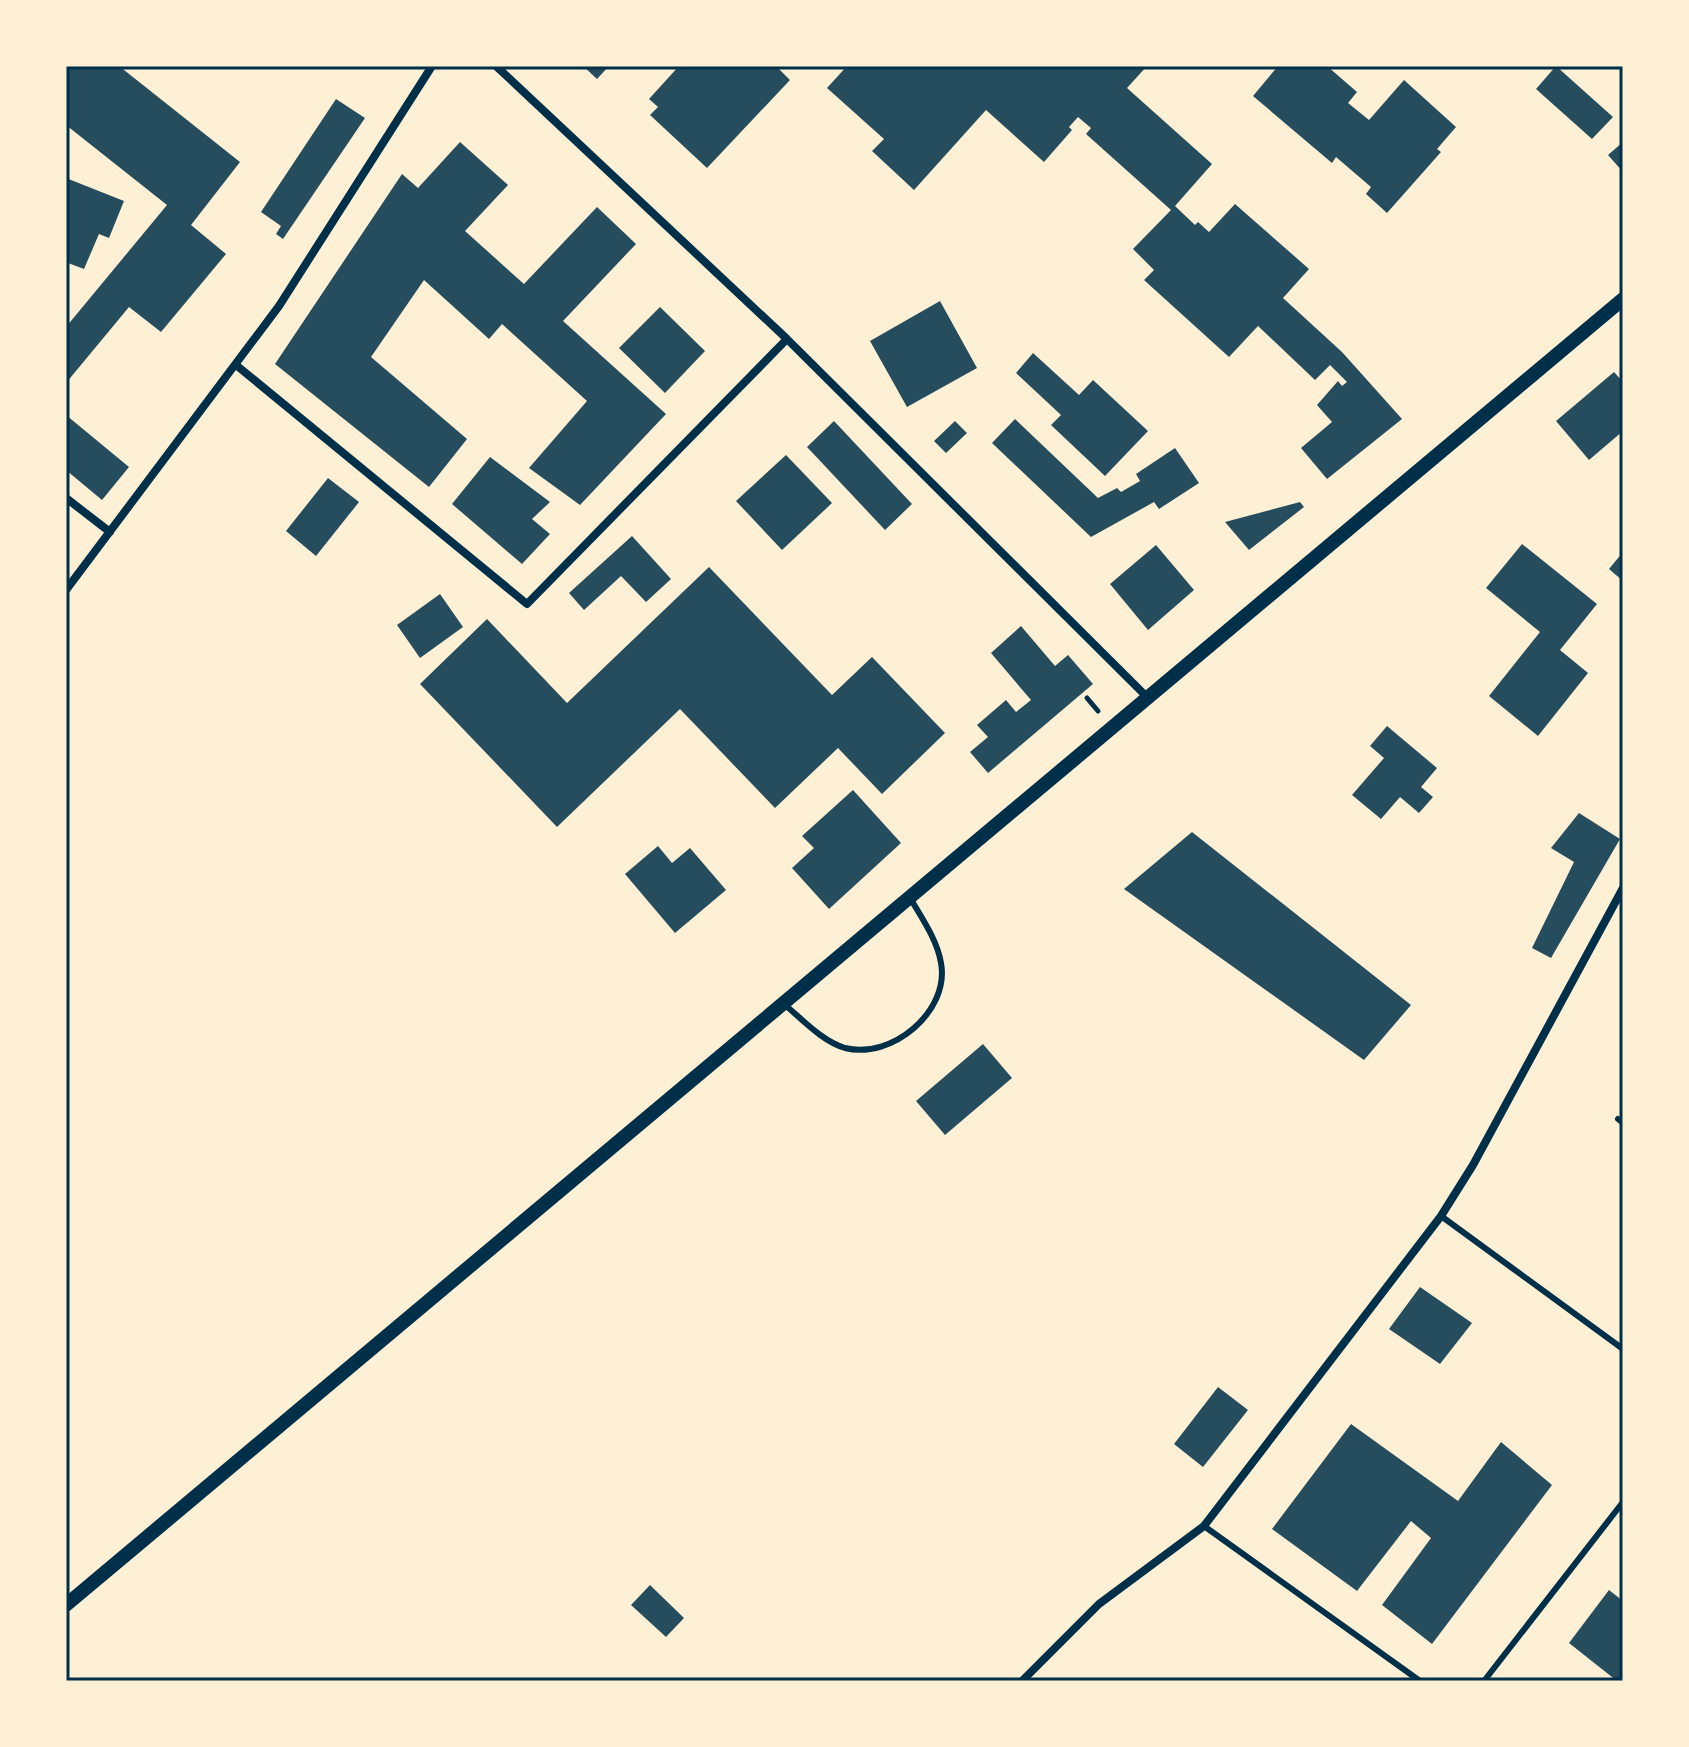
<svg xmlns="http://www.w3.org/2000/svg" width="1689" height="1747" viewBox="0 0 1689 1747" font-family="'Archivo Narrow',sans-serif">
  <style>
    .building { fill: #264d5e }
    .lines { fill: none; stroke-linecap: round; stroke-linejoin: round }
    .path { stroke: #003049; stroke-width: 5 }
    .service { stroke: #003049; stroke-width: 6 }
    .minor { stroke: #003049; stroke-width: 8 }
    .tertiary { stroke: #003049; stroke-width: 14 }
    .neatline { fill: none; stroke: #003049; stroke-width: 3 }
  </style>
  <rect width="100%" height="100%" fill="#fdf0d5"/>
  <path class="building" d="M66,66H119L240,162L191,225L226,254L161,332L129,307L66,383V327L167,205L66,125Z
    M583,66H609L597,79Z
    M679,66H776L790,80L707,168L650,115L658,107L649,99Z
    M847,66H1147L1127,88L1212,164L1175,206L1195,225L1198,222L1209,232L1235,204L1309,269L1283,298L1342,352L1402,419L1327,479L1301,448L1332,422L1317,405L1338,381L1342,386L1347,382L1330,365L1315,380L1258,326L1229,357L1144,280L1154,270L1133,249L1171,210L1086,134L1091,128L1078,117L1069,127L1072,130L1044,162L986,110L914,190L872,151L884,139L827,88Z
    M1278,66H1327L1357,92L1348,103L1369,120L1404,80L1456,127L1437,149L1441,152L1387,213L1366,194L1371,187L1336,157L1332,163L1253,96Z
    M1556,66L1613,117L1592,139L1536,89Z
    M336,99L365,118L283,239L276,234L281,226L261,212Z
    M460,142L508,185L465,231L524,284L597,207L636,244L563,321L666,414L580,505L529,468L587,401L502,324L489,339L424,280L371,357L467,439L429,487L275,364L402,174L418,188Z
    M1623,142V172L1608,155Z
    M66,178L124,201L109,238L99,234L84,269L68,263L66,268Z
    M940,301L977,368L907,407L870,341Z
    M660,307L705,351L665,393L619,348Z
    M1033,353L1079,395L1093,380L1148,431L1105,476L1051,425L1061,415L1016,373Z
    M1614,372L1623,382V431L1589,460L1556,421Z
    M66,415L129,467L102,500L66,470Z
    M1015,419L1098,498L1117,488L1121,492L1140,481L1136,474L1175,448L1199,483L1159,509L1154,502L1091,537L992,443Z
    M834,421L912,504L885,530L807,447Z
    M955,421L967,433L946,453L934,441Z
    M786,455L832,503L782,550L736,501Z
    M490,457L550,502L532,519L550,534L522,564L452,504Z
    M328,478L359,502L316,556L286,531Z
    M1300,502L1304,507L1249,550L1225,522Z
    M632,536L671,579L646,602L621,576L584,610L569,593Z
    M1522,544L1597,604L1560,650L1588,673L1538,736L1489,696L1540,632L1486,588Z
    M1156,545L1194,590L1148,630L1110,584Z
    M1623,552V581L1609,569Z
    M709,567L832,695L872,657L945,733L882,794L838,748L775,808L680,709L557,827L420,684L487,619L567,703Z
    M440,594L463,627L420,658L397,625Z
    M1021,626L1055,666L1068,655L1093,684L988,773L970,752L988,737L977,725L1006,700L1016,712L1031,700L991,653Z
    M1387,726L1437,768L1421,787L1433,797L1419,813L1400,797L1381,819L1352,795L1384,758L1370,746Z
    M853,790L901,843L829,909L792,868L814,848L802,836Z
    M1579,813L1620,839L1551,958L1532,948L1574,862L1551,848Z
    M1192,832L1411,1005L1364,1060L1124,889Z
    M658,846L672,863L690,848L726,890L675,933L625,874Z
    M983,1044L1012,1078L945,1135L916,1101Z
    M1420,1287L1472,1323L1440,1364L1389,1329Z
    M1218,1387L1248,1410L1203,1467L1174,1444Z
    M1351,1424L1458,1501L1501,1442L1552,1485L1432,1644L1382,1605L1431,1538L1411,1521L1357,1591L1272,1529Z
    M650,1585L684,1618L666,1637L631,1605Z
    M1609,1590L1623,1601V1681H1617L1569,1643Z"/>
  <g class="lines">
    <path class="path" d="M1087,698L1098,711"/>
    <path class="service" d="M785,1005C803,1020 822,1041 845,1048C892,1060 950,1011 941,963C937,939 921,917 909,896
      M1618,1119L1623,1123
      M1441,1216L1623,1349
      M1204,1526L1420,1681
      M1484,1681L1623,1502"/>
    <path class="minor" d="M496,66L787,339L1147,697
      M236,365L527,604L787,339
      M66,498L110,532
      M66,590L279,306L432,66
      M1022,1681L1099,1604L1204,1526L1441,1216L1473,1165L1623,888"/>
    <path class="tertiary" d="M66,1605L1623,299"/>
  </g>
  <rect width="1689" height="1747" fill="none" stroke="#fdf0d5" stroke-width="136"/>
  <rect x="68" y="68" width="1553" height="1611" class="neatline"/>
</svg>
